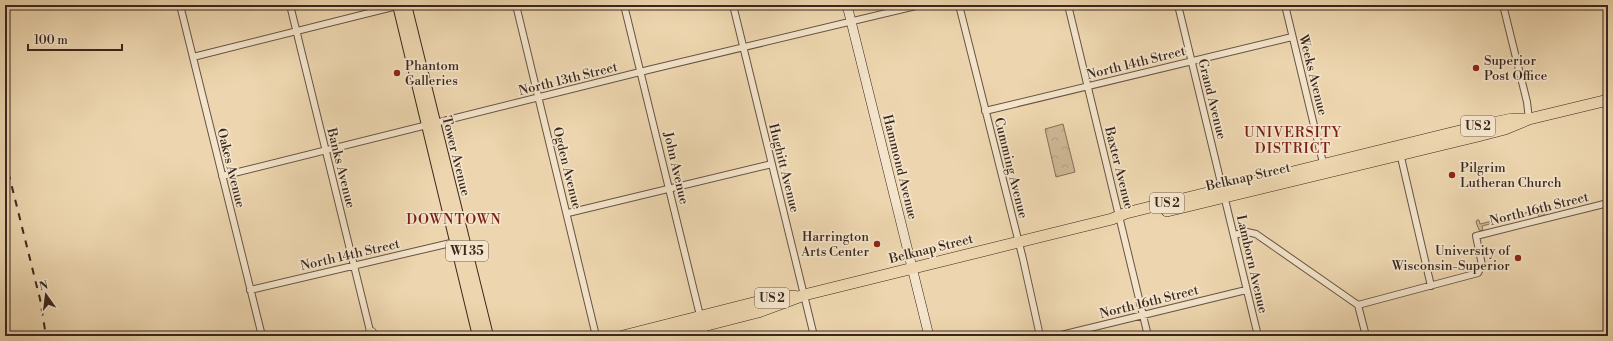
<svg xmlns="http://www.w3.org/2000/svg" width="1613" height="341" viewBox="0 0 1613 341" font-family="'Libre Bodoni',serif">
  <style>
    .grass { fill: url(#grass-tufts); stroke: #84705a }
    .forest { fill: url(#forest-crowns); stroke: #84705a }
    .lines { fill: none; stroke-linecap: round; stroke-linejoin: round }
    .street-casing { stroke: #675342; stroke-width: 8 }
    .secondary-casing { stroke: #3a271d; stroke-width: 10 }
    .primary-casing { stroke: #3a271d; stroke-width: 12 }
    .highway-casing { stroke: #3a271d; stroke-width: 12 }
    .street { stroke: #f3e4cb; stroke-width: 6 }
    .secondary { stroke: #f3e4cb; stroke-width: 9 }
    .primary { stroke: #edd6af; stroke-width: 10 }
    .highway { stroke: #edd6af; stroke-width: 11 }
    .rail { stroke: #3a271d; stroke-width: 2; stroke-dasharray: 7 7; stroke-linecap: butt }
    .poi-dot { fill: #8f2418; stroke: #f3e4cb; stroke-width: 1.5 }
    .labels { text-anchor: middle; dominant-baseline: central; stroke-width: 3.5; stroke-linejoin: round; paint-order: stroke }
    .shield { fill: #f3e4cb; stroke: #726051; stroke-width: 1 }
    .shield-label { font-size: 12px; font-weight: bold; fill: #3a271d }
    .poi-label { font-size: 13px; fill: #3a271d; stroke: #f3e4cb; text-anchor: start }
    .street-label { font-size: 13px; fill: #3a271d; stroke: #f3e4cb }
    .neighbourhood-label { font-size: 14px; letter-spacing: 1px; fill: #7a1f14; stroke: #f3e4cb }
  </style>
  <defs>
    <pattern id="grass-tufts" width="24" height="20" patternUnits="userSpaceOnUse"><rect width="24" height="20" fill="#cfb896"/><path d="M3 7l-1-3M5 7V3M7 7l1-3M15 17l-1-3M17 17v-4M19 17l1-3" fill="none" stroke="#b29e81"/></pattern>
    <pattern id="forest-crowns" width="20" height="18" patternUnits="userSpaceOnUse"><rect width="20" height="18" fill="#cfb896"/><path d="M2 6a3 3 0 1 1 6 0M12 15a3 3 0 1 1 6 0" fill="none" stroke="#b29e81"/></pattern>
  </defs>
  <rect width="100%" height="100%" fill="#edd6af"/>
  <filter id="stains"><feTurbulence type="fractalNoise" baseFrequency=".005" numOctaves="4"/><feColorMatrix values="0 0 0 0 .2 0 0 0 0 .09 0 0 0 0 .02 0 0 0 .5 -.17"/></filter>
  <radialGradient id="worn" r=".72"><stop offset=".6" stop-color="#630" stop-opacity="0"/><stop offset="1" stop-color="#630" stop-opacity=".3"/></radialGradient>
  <path class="grass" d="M1546,203V211L1544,215L1539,217L1537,212L1482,226L1483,231L1479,230L1476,222L1477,220H1479L1480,224L1545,208L1544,204Z"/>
  <path class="forest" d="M1063,124L1075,172L1056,177L1045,129Z"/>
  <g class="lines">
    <defs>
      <path id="street" d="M180,5L262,336
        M290,5L371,335
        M516,5L596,336
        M624,5L705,336
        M733,5L814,336
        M959,5L1023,259L1040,336
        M1068,5L1148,336
        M1178,5L1258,336
        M1285,5L1324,167
        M1503,5L1527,102L1529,119
        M193,57L401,5
        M985,111L1292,37
        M1400,153L1431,286
        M222,176L648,70L920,5
        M568,213L772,164
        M1234,235L1247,232L1256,234L1358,305
        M250,290L455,242
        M1358,305L1478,273L1482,265L1476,236L1608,203
        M1358,305L1366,336
        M1057,336L1246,290"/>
      <path id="secondary" d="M847,5L929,336"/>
      <path id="primary" d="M398,5L478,336
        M406,5L488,336"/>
      <path id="highway" d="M1167,211L1478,136L1505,129L1529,119L1608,100
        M370,336L371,333
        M623,336L761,301L794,296
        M664,336L758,312L804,295L1112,219L1126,213L1488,124L1512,119H1529"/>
    </defs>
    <use href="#street" class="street-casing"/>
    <use href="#secondary" class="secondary-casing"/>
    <use href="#primary" class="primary-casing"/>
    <use href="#highway" class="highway-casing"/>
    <use href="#street" class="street"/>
    <use href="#secondary" class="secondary"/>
    <use href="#primary" class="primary"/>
    <use href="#highway" class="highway"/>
    <path class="rail" d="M5,159L40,299L46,336"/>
  </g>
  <g class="poi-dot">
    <circle cx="1476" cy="68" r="4"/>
    <circle cx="397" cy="73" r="4"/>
    <circle cx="1452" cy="175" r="4"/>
    <circle cx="877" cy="244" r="4"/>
    <circle cx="1518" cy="258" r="4"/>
  </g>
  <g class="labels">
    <g class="shield">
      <rect x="1461" y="116" width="34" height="20" rx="3"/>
      <rect x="1150" y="193" width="34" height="20" rx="3"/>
      <rect x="446" y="241" width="42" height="20" rx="3"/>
      <rect x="755" y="288" width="34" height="20" rx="3"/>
    </g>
    <g class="shield-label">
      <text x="1478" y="126">US 2</text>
      <text x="1167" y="203">US 2</text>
      <text x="467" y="251">WI 35</text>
      <text x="772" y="298">US 2</text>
    </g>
    <g class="poi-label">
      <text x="1484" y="61">Superior<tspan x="1484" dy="15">Post Office</tspan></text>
      <text x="405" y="66">Phantom<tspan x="405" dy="15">Galleries</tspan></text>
      <text x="1460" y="168">Pilgrim<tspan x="1460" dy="15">Lutheran Church</tspan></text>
      <text x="869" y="237" text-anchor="end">Harrington<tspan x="869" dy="15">Arts Center</tspan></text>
      <text x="1510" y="251" text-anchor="end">University of<tspan x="1510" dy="15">Wisconsin-Superior</tspan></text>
    </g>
    <g class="street-label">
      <text transform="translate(1136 63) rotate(-14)">North 14th Street</text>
      <text transform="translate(1313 75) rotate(76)">Weeks Avenue</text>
      <text transform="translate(568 79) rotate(-14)">North 13th Street</text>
      <text transform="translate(1212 99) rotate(76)">Grand Avenue</text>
      <text transform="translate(456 156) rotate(76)">Tower Avenue</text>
      <text transform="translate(900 167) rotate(76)">Hammond Avenue</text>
      <text transform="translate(231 168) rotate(76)">Oakes Avenue</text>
      <text transform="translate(341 168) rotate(76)">Banks Avenue</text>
      <text transform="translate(567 168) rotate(76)">Ogden Avenue</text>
      <text transform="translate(676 168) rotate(77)">John Avenue</text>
      <text transform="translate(784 168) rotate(76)">Hughitt Avenue</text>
      <text transform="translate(1011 168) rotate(76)">Cumming Avenue</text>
      <text transform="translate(1119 168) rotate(76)">Baxter Avenue</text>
      <text transform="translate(1248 177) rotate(-13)">Belknap Street</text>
      <text transform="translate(1539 209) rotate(-14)">North 16th Street</text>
      <text transform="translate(931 249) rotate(-14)">Belknap Street</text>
      <text transform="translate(350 255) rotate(-13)">North 14th Street</text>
      <text transform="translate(1252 264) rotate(77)">Lamborn Avenue</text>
      <text transform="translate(1149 302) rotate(-14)">North 16th Street</text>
    </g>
    <g class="neighbourhood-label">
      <text x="1293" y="133">UNIVERSITY<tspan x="1293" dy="16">DISTRICT</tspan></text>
      <text x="454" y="220">DOWNTOWN</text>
    </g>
  </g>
  <rect width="1613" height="341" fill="none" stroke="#edd6af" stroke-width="20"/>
  <rect x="6" y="6" width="1601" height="329" fill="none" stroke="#3a271d" stroke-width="2"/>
  <rect x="10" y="10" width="1593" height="321" fill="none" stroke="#3a271d"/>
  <g transform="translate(46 295) rotate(346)" stroke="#f3e4cb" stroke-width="3" paint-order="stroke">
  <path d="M0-3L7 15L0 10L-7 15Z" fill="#3a271d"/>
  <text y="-6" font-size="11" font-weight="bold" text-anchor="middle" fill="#3a271d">N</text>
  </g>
  <path d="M28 44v6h94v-6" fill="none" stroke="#3a271d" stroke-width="2"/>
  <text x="34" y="44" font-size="12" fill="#3a271d" stroke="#f3e4cb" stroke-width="3" paint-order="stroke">100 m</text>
  <rect width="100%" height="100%" filter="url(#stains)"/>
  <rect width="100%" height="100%" fill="url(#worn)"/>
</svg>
